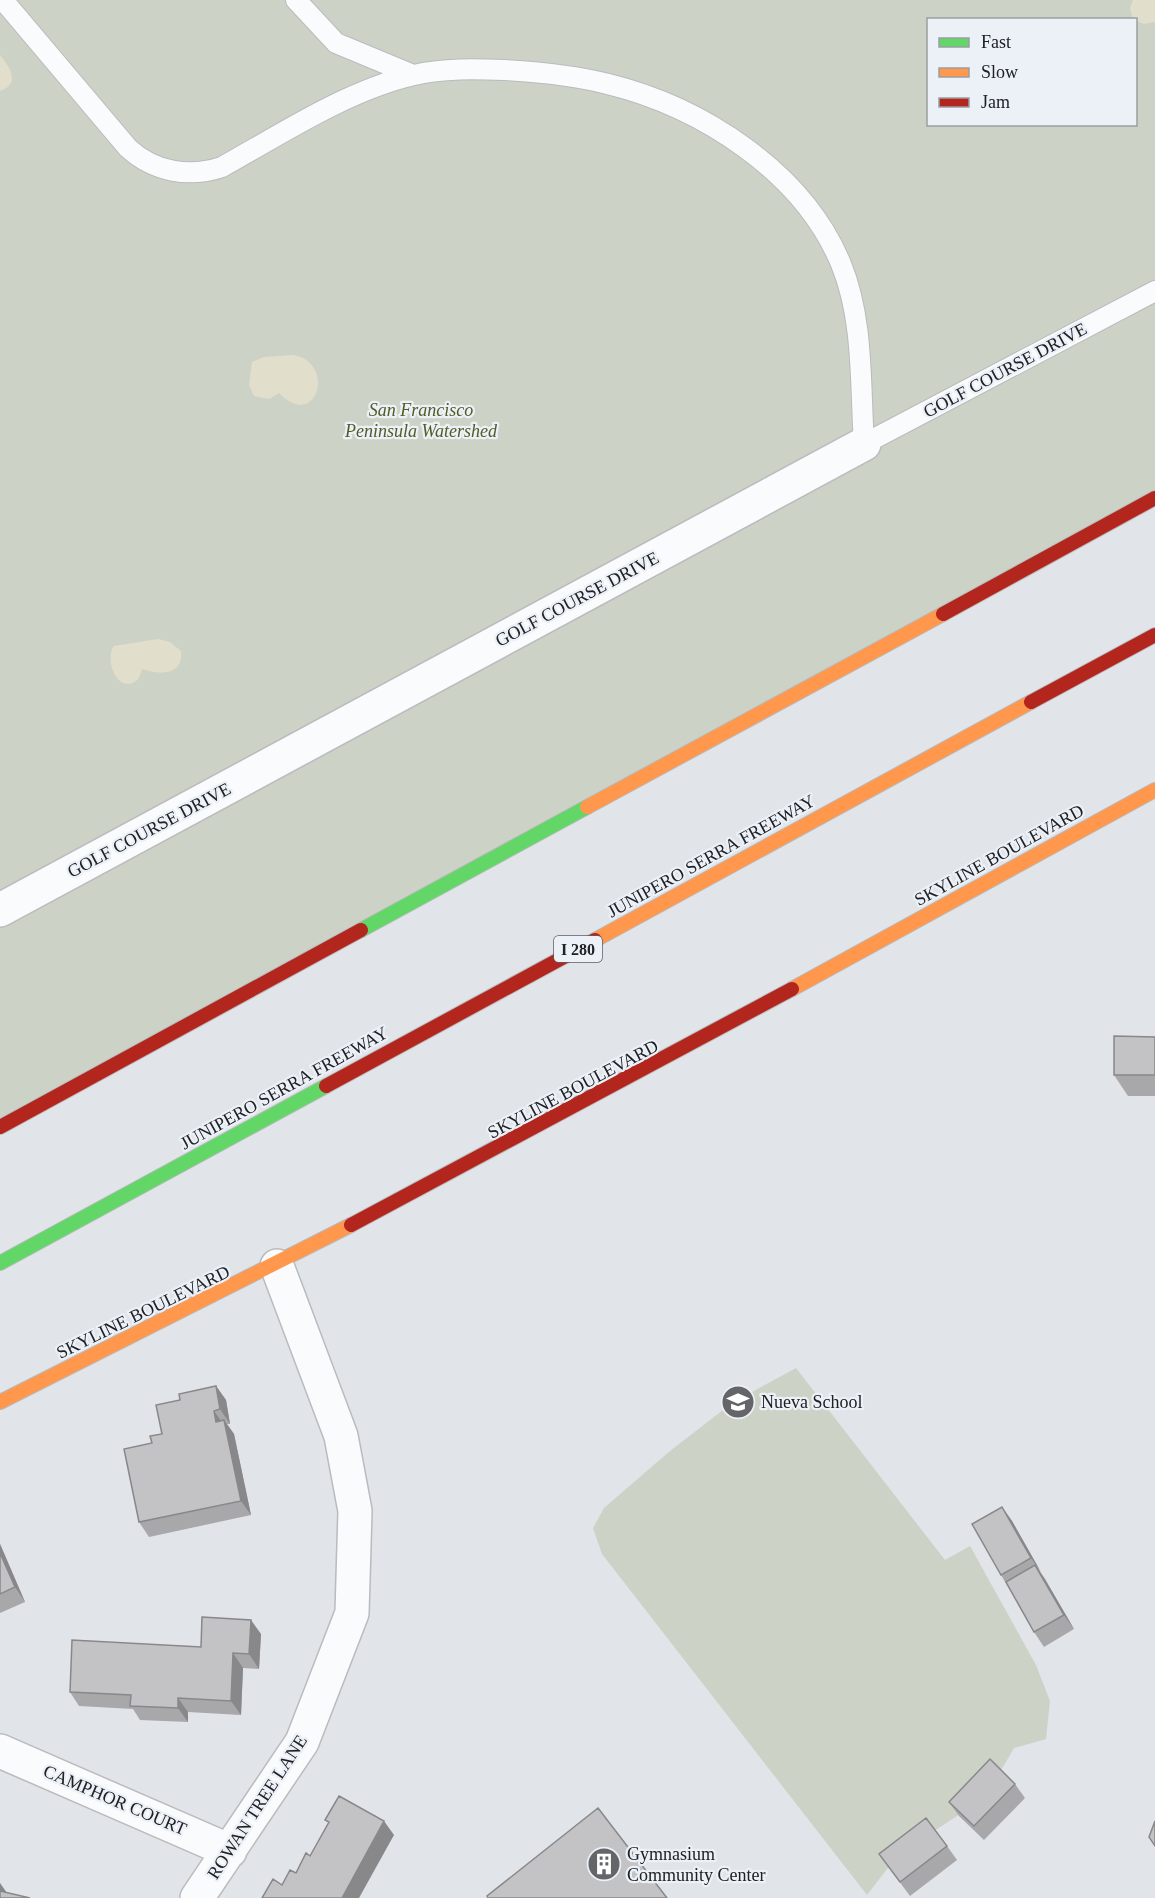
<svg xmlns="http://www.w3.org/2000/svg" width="1155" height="1898" viewBox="0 0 1155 1898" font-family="'Times New Roman',serif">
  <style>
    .green { fill: #cdd2c6; fill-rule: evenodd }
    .sand { fill: #e2decc }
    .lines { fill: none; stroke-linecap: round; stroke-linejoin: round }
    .lane-casing { stroke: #b9bbbe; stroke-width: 22 }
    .street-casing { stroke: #b9bbbe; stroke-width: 36 }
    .fast-casing { stroke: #b9bbbe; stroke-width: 16 }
    .slow-casing { stroke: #b9bbbe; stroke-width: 16 }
    .jam-casing { stroke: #b9bbbe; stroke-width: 16 }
    .lane { stroke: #fafbfc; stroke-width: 20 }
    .street { stroke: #fafbfc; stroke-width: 33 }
    .fast { stroke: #63d668; stroke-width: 14 }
    .slow { stroke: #ff974d; stroke-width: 14 }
    .jam { stroke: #b3261e; stroke-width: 14 }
    .wall { fill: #a8a7a9 }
    .shaded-wall { fill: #88888a }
    .building { fill: #c3c2c5; stroke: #88888a; stroke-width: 1.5 }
    .labels { text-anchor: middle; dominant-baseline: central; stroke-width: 4.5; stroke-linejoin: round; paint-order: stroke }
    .shield { fill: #ecf1f8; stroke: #5d5f64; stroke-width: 1.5 }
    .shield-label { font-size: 16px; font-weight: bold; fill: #202124 }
    .street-label { font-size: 18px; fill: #202124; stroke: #ecf1f8 }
    .park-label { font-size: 18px; font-style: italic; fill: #525c24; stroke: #ecf1f8 }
    .poi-label { font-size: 18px; fill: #202124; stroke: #ecf1f8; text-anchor: start }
  </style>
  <rect width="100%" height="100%" fill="#e1e4e8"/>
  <path class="green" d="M0,0H1155V498L0,1127ZM928,20H1136V124H928Z
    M796,1368L945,1560L970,1546L1036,1665L1050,1701L1046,1739L1014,1748L999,1774L957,1816L928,1835L907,1856L887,1869L867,1895L602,1554L593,1528L604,1508L670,1451L732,1403Z"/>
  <path class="sand" d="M1133,0H1155V22L1144,24L1133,19L1130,8Z
    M0,55C10,67 21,84 0,91Z
    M293,355C337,362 317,432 279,393L269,399L254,396L249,385L252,362L264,357Z
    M158,639L170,642L181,651C184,676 158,675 143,669C139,673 141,678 136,681C117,694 104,659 114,646Z"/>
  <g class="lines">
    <defs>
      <path id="lane" d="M3,0L128,148C154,172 189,178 222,167C281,134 348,90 414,75C443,68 476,69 505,70C540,72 574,75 608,84C702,107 803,172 841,264C864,320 860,385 864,444L1155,291
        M296,0L336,43L413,75"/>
      <path id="street" d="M0,910L864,444
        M0,1751L230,1851
        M197,1898L302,1742L352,1613L355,1511L341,1436L277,1266"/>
      <path id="fast" d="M361,930L587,807
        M0,1263L326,1086"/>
      <path id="slow" d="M587,807L943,614
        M595,940L1031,702
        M792,989L1155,790
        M0,1402L351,1225"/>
      <path id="jam" d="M943,614L1155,498
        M1031,702L1155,635
        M326,1086L595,940
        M0,1127L361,930
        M351,1225L792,989"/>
    </defs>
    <use href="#lane" class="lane-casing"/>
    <use href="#street" class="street-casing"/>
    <use href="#fast" class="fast-casing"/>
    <use href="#slow" class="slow-casing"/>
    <use href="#jam" class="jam-casing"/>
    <use href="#lane" class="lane"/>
    <use href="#street" class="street"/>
    <use href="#fast" class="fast"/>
    <use href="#slow" class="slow"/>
    <use href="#jam" class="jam"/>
  </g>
  <path class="wall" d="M1155,1037V1096H1128L1114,1075Z
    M216,1386L226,1400L230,1424H227L234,1434L251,1515L149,1537L139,1522L162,1434L180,1400Z
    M1002,1507L1012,1521L1041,1573L1074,1629L1044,1647L1034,1632L1001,1575Z
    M0,1544L25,1602L0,1613Z
    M261,1634L259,1669L243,1668L241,1715L188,1712V1722L140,1720L133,1709L79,1706L70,1692L201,1647Z
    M1015,1784L1025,1798L984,1840L959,1816L949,1802Z
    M947,1846L957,1860L910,1896L879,1854Z"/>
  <path class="shaded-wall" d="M216,1386L226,1400L230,1424L220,1409Z
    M214,1411L224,1425L216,1422Z
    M224,1420L234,1434L251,1515L241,1501Z
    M1002,1507L1012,1521L1041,1572L1031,1558Z
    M0,1544L25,1602L15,1587L0,1553Z
    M1035,1565L1045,1579L1074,1629L1064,1615Z
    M251,1620L261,1634L259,1669L249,1654Z
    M233,1653L243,1668L241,1715L231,1701Z
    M178,1698L188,1712V1722L178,1708Z
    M384,1821L394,1835L359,1898H342Z
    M0,1883L7,1893L0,1898Z"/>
  <path class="building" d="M1114,1036L1155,1037V1075H1114Z
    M216,1386L220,1409L214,1411L216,1422L224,1420L241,1501L139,1522L124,1449L152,1443L150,1436L162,1434L156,1405L180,1400L179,1394Z
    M1002,1507L1031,1558L1001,1575L972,1524Z
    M0,1553L15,1587L0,1594Z
    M1035,1565L1064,1615L1034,1632L1006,1582Z
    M202,1617L251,1620L249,1654L233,1653L231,1701L178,1698V1708L130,1706L131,1695L70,1692L72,1640L201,1647Z
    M990,1759L1015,1784L974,1826L949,1802Z
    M339,1796L384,1821L342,1898H262L273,1879L282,1885L290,1870L296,1873L306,1853L310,1856L329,1822L325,1820Z
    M598,1808L667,1898H488L487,1896Z
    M926,1818L947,1846L900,1882L879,1854Z
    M1155,1821V1846L1149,1837Z
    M0,1891L30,1898H0Z"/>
  <defs>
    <symbol id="school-disc" viewBox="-11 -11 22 22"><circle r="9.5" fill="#646569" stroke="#ecf1f8"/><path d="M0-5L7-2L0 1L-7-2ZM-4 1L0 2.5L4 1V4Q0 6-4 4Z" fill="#fff"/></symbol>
    <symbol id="building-disc" viewBox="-11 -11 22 22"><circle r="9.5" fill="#646569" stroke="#ecf1f8"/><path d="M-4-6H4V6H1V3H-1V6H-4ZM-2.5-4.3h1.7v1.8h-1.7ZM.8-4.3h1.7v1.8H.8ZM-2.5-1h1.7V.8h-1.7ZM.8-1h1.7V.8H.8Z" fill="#fff"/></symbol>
  </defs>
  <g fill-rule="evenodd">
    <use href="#school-disc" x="719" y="1383" width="38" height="38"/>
    <use href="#building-disc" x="585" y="1845" width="38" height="38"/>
  </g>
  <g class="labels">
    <rect class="shield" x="554" y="936" width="48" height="26" rx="4.5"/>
    <g class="shield-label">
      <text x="578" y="949">I 280</text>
    </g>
    <g class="street-label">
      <text transform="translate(1005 370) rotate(-28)">GOLF COURSE DRIVE</text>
      <text transform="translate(577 599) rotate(-28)">GOLF COURSE DRIVE</text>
      <text transform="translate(149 830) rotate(-28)">GOLF COURSE DRIVE</text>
      <text transform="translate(999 855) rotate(-29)">SKYLINE BOULEVARD</text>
      <text transform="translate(711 856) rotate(-29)">JUNIPERO SERRA FREEWAY</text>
      <text transform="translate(284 1088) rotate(-29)">JUNIPERO SERRA FREEWAY</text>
      <text transform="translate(573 1089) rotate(-28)">SKYLINE BOULEVARD</text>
      <text transform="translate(143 1312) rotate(-26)">SKYLINE BOULEVARD</text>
      <text transform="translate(115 1800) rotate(23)">CAMPHOR COURT</text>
      <text transform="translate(257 1807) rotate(-57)">ROWAN TREE LANE</text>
    </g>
    <g class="park-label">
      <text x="421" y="410">San Francisco<tspan x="421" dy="21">Peninsula Watershed</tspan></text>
    </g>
    <g class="poi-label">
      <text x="761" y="1402">Nueva School</text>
      <text x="627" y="1854">Gymnasium<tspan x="627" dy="21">Community Center</tspan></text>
    </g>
  </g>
  <rect x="927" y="18" width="210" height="108" fill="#ecf1f8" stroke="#9a9ea3" stroke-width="1.5"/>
  <rect x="939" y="38" width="30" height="9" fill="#63d668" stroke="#9a9ea3" stroke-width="1.5"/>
  <text x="981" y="48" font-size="18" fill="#202124">Fast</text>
  <rect x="939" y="68" width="30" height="9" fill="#ff974d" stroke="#9a9ea3" stroke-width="1.5"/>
  <text x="981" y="78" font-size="18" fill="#202124">Slow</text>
  <rect x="939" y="98" width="30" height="9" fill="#b3261e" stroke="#9a9ea3" stroke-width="1.5"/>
  <text x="981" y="108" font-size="18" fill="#202124">Jam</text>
</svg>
